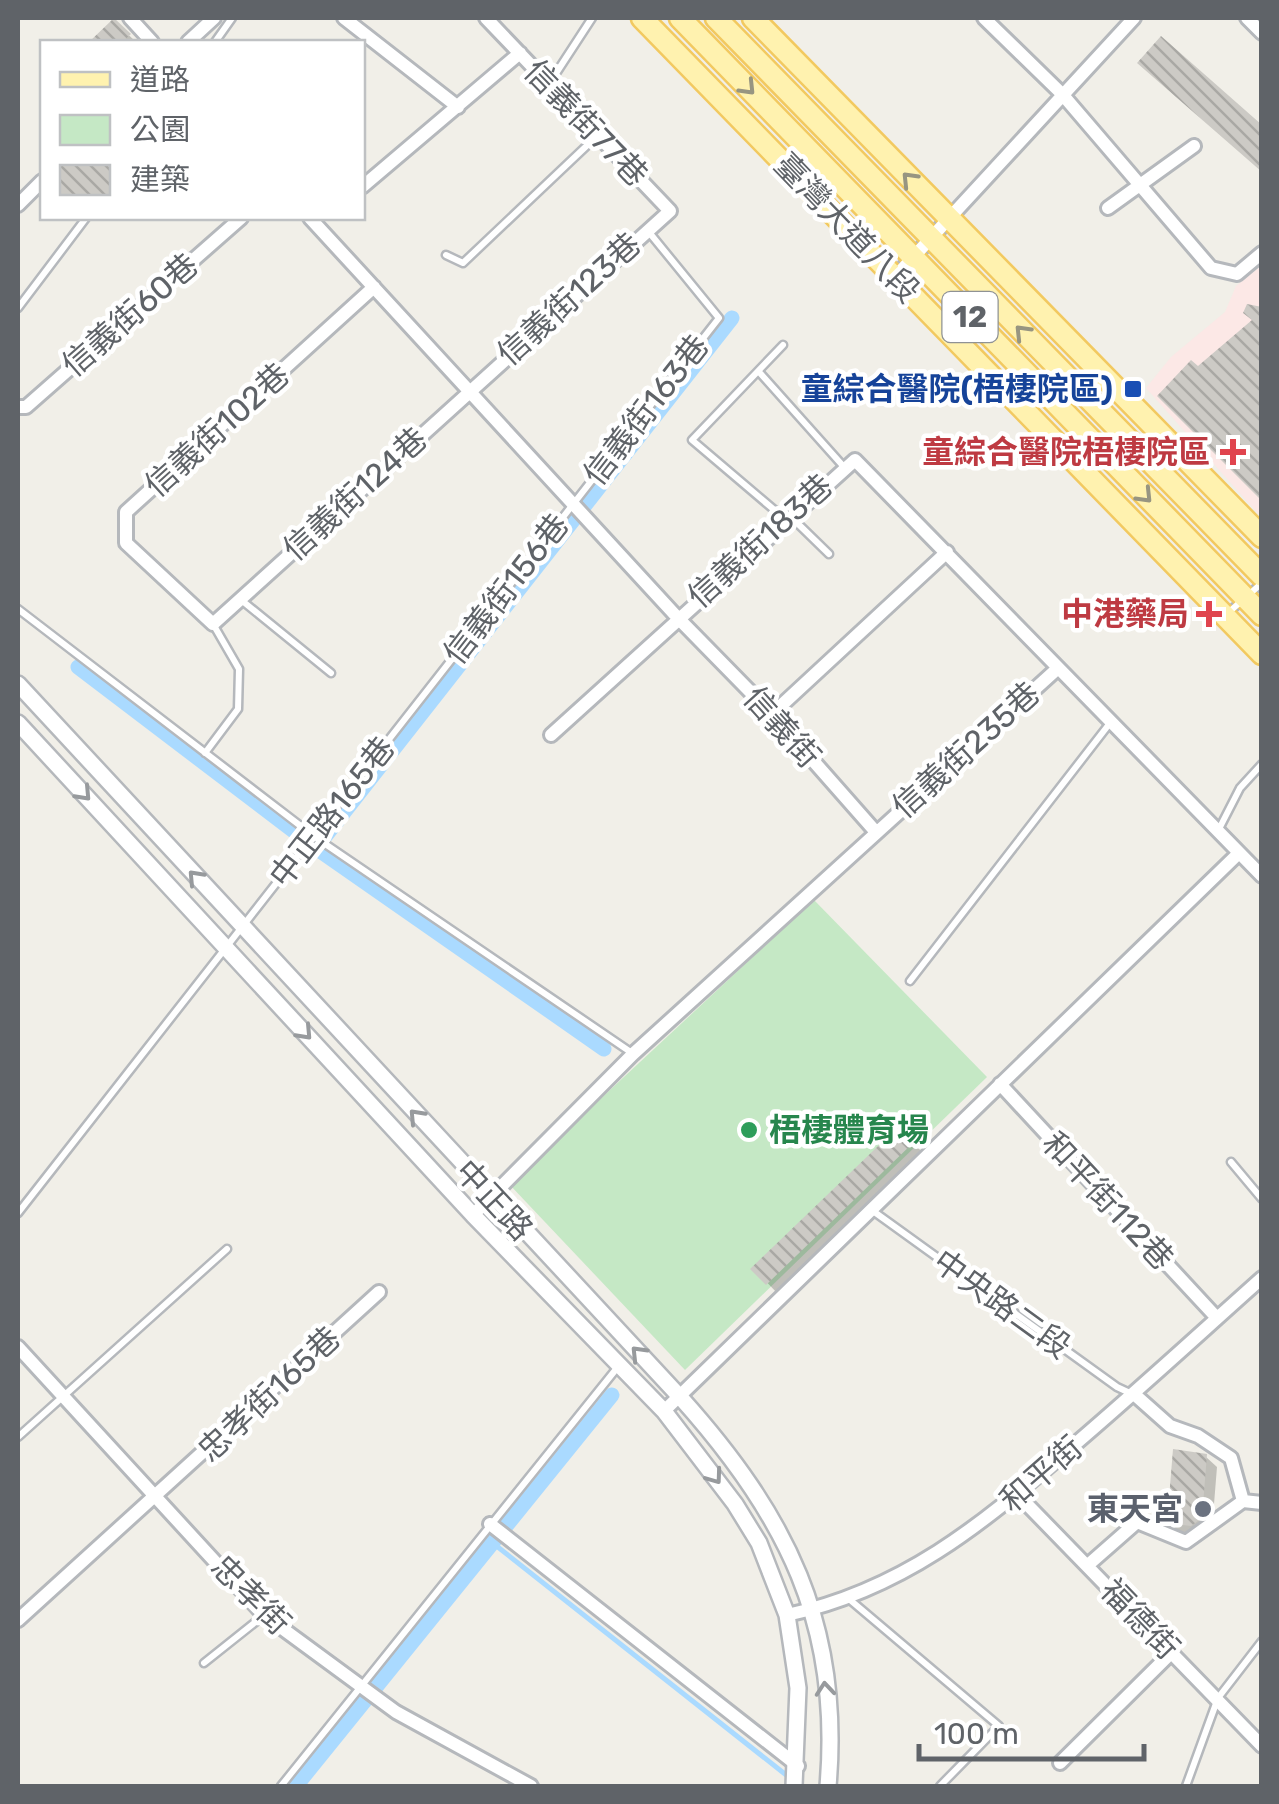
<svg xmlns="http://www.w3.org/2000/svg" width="1279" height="1804" viewBox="0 0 1279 1804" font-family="Rubik,'Noto Sans TC',sans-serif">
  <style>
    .medical { fill: #fce8e6 }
    .green { fill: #c5e8c5 }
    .shadow { fill: #0003 }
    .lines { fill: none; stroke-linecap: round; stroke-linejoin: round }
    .stream { stroke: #aadaff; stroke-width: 5 }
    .canal { stroke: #aadaff; stroke-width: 15 }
    .building { fill: url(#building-back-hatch) }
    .service-casing { stroke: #b5b8bc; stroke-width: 11 }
    .minor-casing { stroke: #b5b8bc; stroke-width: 18 }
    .tertiary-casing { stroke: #b5b8bc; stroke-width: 20 }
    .primary-casing { stroke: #f2c960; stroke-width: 25 }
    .service { stroke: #fff; stroke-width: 6 }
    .minor { stroke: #fff; stroke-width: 12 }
    .tertiary { stroke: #fff; stroke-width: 15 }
    .primary { stroke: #fff2af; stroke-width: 20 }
    .oneway { stroke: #979581 }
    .oneway2 { stroke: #979a9d }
    .transit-dot { fill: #1a4fb4; stroke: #fff; stroke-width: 4 }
    .health-dot { fill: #e0444e; stroke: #fff; stroke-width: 4 }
    .leisure-dot { fill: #2e9e5b; stroke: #fff; stroke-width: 4 }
    .worship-dot { fill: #6b7280; stroke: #fff; stroke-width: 4 }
    .labels { text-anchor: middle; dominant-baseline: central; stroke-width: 9; stroke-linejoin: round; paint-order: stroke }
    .shield { fill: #fff; stroke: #8f9295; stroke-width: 2.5 }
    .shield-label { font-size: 30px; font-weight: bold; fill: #5f6368 }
    .street-label { font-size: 32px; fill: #5f6368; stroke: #fff }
    .transit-label { font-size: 32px; font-weight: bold; fill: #164399; stroke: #fff; text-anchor: end }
    .health-label { font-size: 32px; font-weight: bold; fill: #be3a42; stroke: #fff; text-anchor: end }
    .leisure-label { font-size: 32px; font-weight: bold; fill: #27864d; stroke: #fff; text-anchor: start }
    .worship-label { font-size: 32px; font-weight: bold; fill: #5b616d; stroke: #fff; text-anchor: end }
  </style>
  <defs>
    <pattern id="building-back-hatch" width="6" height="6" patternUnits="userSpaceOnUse" patternTransform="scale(2.5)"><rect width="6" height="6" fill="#cccac5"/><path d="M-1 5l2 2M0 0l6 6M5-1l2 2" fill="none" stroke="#a9a8a4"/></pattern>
  </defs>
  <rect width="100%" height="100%" fill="#f1efe8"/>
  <path class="medical" d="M1261,266V517L1146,388L1171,357L1225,312L1236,286Z"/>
  <path class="green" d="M814,900L987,1077L685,1370L509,1184Z"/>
  <path class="shadow" d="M114,21L136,42H92Z
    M900,1129L923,1153L778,1294L754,1269Z
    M1206,1457L1217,1467L1212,1529L1202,1536L1180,1533L1169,1522Z"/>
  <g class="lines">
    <path class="stream" d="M494,1544L790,1778"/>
    <path class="canal" d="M78,667L316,848L604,1049
      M316,848L732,318
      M296,1786L612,1395"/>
  </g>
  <path class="building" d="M114,18L131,34L122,42H89Z
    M1161,36L1262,125V172L1137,63Z
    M1247,304L1262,307V501L1157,396L1191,360L1198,366L1252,320L1243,313Z
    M900,1125L915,1141L766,1285L750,1269Z
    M1173,1449L1207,1454L1202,1518L1191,1526L1167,1523Z"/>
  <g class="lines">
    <defs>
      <path id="service" d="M215,42L232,18
        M549,84L592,18
        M446,255L463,263L597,136
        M18,308L86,218
        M783,345L692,440L785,519
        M760,373L844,467
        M790,516L829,554
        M240,599L331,673
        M18,609L315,837L632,1053
        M1229,612L1262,583
        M205,753L238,709L239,669L213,624
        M1219,829L1240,788L1262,764
        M910,981L1110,723
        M1231,1162L1262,1199
        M873,1211L1117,1387L1132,1394
        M18,1213L719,318L648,231
        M18,1437L227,1249
        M849,1599L999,1726L940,1786
        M204,1663L263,1616
        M281,1786L617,1368
        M1186,1786L1218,1698L1262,1641"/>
      <path id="minor" d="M130,18L152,42
        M344,18L458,107
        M984,18L1062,94L1211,268L1237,274L1262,253
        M1247,18L1262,33
        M188,42L214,18
        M362,187L520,53
        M18,205L42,181
        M1108,208L1194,146
        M310,218L677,617L772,714L875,831
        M895,277L1134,18
        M374,287L126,512V543L213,624L670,211L486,18
        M18,407H26L241,218
        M772,714L947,552
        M551,735L855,460L1262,876
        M1000,1084L1217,1318
        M473,1215L633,1054L1057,669
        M18,1347L264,1615L396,1712L531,1786
        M664,1411L1239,853
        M1017,1494L1262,1746
        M1243,1501L1262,1503
        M490,1524L798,1766
        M1088,1565L1137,1522L1186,1542L1243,1501L1231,1458L1198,1436L1170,1426L1134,1394
        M787,1615C902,1590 980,1526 1067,1451C1133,1395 1197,1336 1262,1278
        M18,1620L379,1292
        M1060,1763L1172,1652"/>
      <path id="tertiary" d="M18,684L681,1398C786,1515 842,1625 828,1786
        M18,723L473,1215L664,1411L735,1504L759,1543L787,1615L798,1688L794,1786"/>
      <path id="primary" d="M642,18L1262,654
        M680,18L1262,615
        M716,18L1262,576
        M753,18L1262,537"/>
    </defs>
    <use href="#service" class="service-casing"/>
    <use href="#minor" class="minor-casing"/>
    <use href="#tertiary" class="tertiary-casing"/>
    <use href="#primary" class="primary-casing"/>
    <use href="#service" class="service"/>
    <use href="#minor" class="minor"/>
    <use href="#tertiary" class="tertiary"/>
    <use href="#primary" class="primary"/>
  </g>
  <defs><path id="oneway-chevron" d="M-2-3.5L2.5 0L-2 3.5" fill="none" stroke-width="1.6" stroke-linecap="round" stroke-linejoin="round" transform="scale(2.5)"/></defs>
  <g class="oneway">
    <use href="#oneway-chevron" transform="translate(748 88) rotate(46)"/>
    <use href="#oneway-chevron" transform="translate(909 179) rotate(-134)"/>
    <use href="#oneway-chevron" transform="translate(1022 332) rotate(-134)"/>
    <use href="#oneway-chevron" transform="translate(1145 496) rotate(46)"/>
  </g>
  <g class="oneway2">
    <use href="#oneway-chevron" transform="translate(84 794) rotate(47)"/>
    <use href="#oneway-chevron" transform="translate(195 877) rotate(-133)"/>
    <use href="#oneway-chevron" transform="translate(305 1033) rotate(47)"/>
    <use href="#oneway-chevron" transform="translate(416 1116) rotate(-133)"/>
    <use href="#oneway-chevron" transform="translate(638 1353) rotate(-134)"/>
    <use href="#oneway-chevron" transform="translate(715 1477) rotate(54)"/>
    <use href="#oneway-chevron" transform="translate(825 1689) rotate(-95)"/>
  </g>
  <rect class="transit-dot" x="1123" y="379" width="20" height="20" rx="5"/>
  <g class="health-dot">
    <path d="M1228 437h10v10h10v10h-10v10h-10v-10h-10v-10h10z"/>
    <path d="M1204 599h10v10h10v10h-10v10h-10v-10h-10v-10h10z"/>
  </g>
  <circle class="leisure-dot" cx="749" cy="1130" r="10"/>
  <circle class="worship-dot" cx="1203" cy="1509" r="10"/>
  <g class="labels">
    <rect class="shield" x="942.5" y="292" width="55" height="50" rx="8"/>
    <g class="shield-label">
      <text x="970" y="317">12</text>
    </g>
    <g class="street-label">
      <text transform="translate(586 123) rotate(46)">信義街77巷</text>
      <text transform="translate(847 228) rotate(46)">臺灣大道八段</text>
      <text transform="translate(569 299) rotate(-42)">信義街123巷</text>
      <text transform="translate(130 315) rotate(-41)">信義街60巷</text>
      <text transform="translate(646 410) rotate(-52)">信義街163巷</text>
      <text transform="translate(217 430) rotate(-42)">信義街102巷</text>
      <text transform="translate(355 494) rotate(-42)">信義街124巷</text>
      <text transform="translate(760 541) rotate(-42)">信義街183巷</text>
      <text transform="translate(506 589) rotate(-52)">信義街156巷</text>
      <text transform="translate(782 727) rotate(48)">信義街</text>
      <text transform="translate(966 750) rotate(-42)">信義街235巷</text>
      <text transform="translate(332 812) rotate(-52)">中正路165巷</text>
      <text transform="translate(494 1200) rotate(47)">中正路</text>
      <text transform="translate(1108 1201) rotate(47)">和平街112巷</text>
      <text transform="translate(1002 1304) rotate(36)">中央路二段</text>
      <text transform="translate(269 1394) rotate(-43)">忠孝街165巷</text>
      <text transform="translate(1041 1474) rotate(-41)">和平街</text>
      <text transform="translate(251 1595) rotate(45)">忠孝街</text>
      <text transform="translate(1140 1619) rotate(46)">福德街</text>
    </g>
    <g class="transit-label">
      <text x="1113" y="389">童綜合醫院(梧棲院區)</text>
    </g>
    <g class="health-label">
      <text x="1210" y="452">童綜合醫院梧棲院區</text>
      <text x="1189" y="614">中港藥局</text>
    </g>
    <g class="leisure-label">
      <text x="769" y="1130">梧棲體育場</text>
    </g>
    <g class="worship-label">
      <text x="1183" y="1509">東天宮</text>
    </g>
  </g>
  <rect width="1279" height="1804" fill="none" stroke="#5f6368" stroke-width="40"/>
  <rect x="40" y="40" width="325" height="180" fill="#ffffff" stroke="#bfc1c3" stroke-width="2.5"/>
  <rect x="60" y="72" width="50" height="15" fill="#fff2af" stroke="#bfc1c3" stroke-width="2.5"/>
  <text x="130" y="90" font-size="30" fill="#5f6368">道路</text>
  <rect x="60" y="115" width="50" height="30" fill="#c5e8c5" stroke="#bfc1c3" stroke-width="2.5"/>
  <text x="130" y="140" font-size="30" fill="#5f6368">公園</text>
  <rect x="60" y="165" width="50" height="30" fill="url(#building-back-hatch)" stroke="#bfc1c3" stroke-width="2.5"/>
  <text x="130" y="190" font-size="30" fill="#5f6368">建築</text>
  <path d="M919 1744v15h225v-15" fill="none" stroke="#5f6368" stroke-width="5"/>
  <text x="934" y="1744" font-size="30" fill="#5f6368" stroke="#ffffff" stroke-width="8" paint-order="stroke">100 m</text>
</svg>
